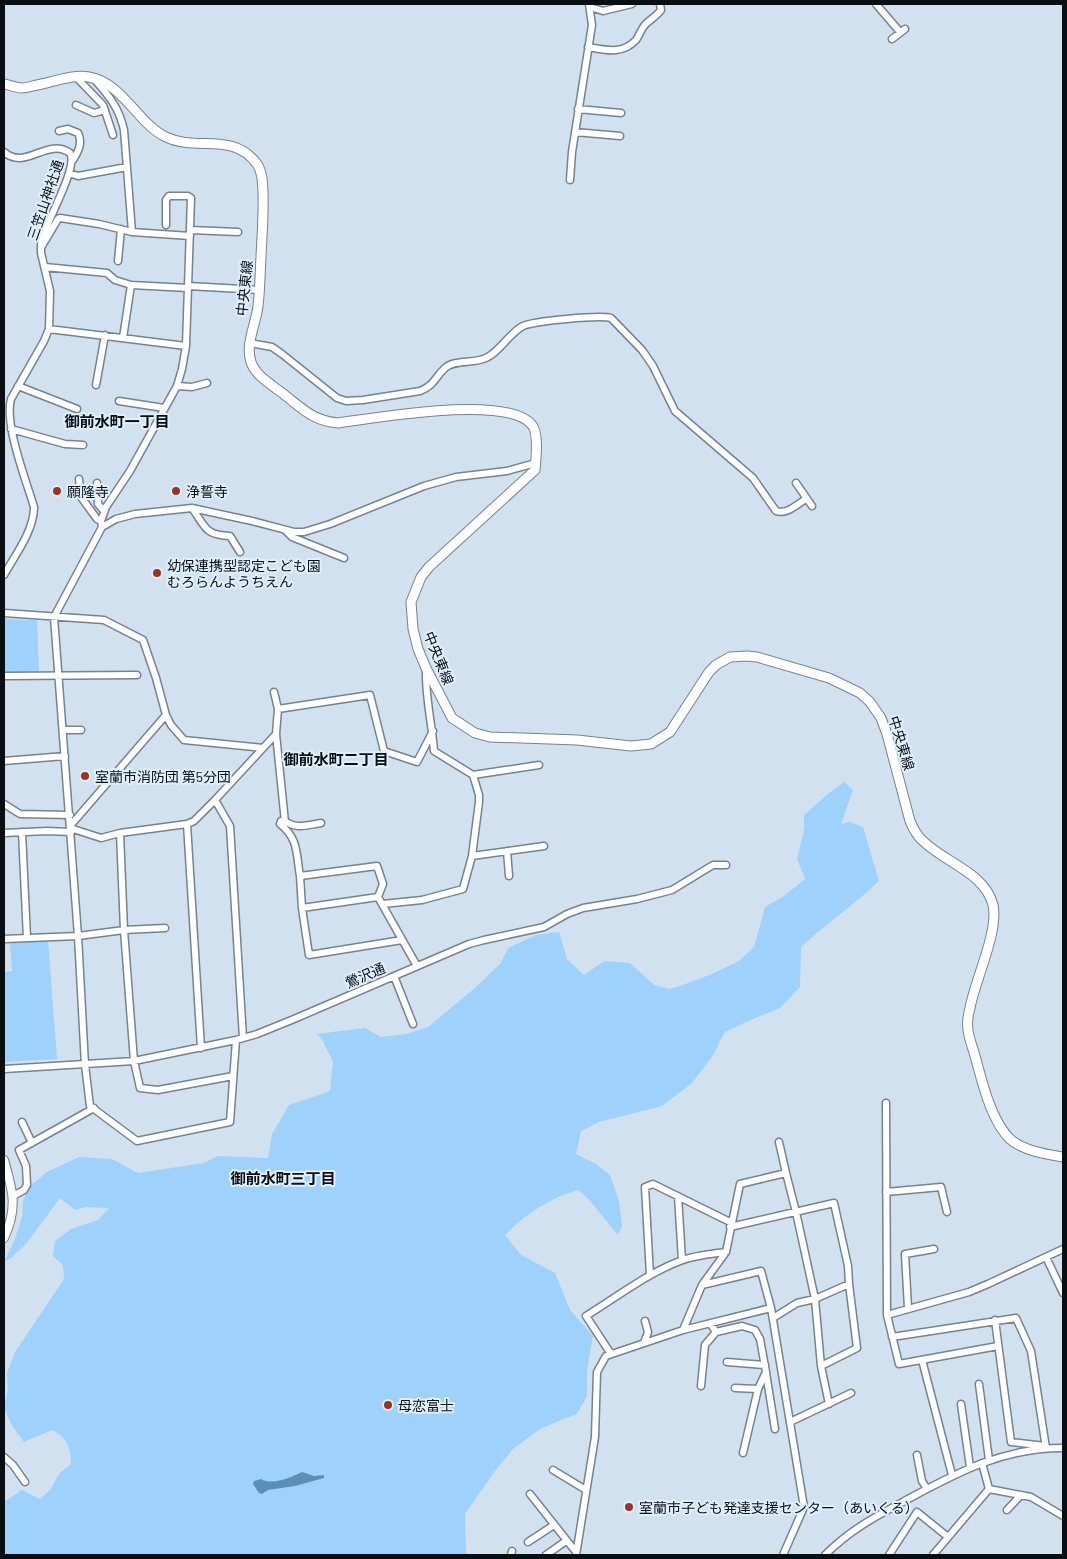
<svg xmlns="http://www.w3.org/2000/svg" width="1067" height="1559" viewBox="0 0 1067 1559" font-family="Barlow,'Noto Sans JP',sans-serif">
  <style>
    .green { fill: #9ed1fc }
    .water { fill: #5c8eb8 }
    .lines { fill: none; stroke-linecap: round; stroke-linejoin: round }
    .minor-casing { stroke: #75838f; stroke-width: 9 }
    .tertiary-casing { stroke: #75838f; stroke-width: 10 }
    .secondary-casing { stroke: #75838f; stroke-width: 11 }
    .minor { stroke: #fff; stroke-width: 6 }
    .tertiary { stroke: #fff; stroke-width: 8 }
    .secondary { stroke: #fff; stroke-width: 9 }
    .poi-dot { fill: #9c3320; stroke: #dfeffc; stroke-width: 2 }
    .labels { text-anchor: middle; dominant-baseline: central; stroke-width: 4; stroke-linejoin: round; paint-order: stroke }
    .street-label { font-size: 14px; fill: #090e12; stroke: #dfeffc }
    .poi-label { font-size: 14px; fill: #090e12; stroke: #dfeffc; text-anchor: start }
    .neighbourhood-label { font-size: 15px; font-weight: bold; fill: #090e12; stroke: #dfeffc }
  </style>
  <rect width="100%" height="100%" fill="#d2e1ef"/>
  <path class="green" d="M4,619L37,620L39,673H4Z
    M844,782L853,790L841,824L850,822L863,827L879,881C854,905 826,924 801,947L800,987L780,1008L755,1018L725,1032L712,1057L691,1084L662,1106L599,1122L581,1131L576,1154L596,1164L610,1175L619,1201L622,1226L618,1235C604,1220 594,1202 578,1190C548,1199 527,1213 505,1235L521,1255L555,1273L570,1310L593,1336L587,1370V1396L576,1415L571,1416L540,1429L513,1449L495,1471L465,1514L466,1555H4V1502L22,1490L40,1499L51,1489L59,1474L71,1464C71,1448 67,1437 52,1430L24,1442L13,1427L4,1408L8,1389L7,1373L15,1352L64,1279L63,1265L53,1256L55,1241L71,1229L98,1220L109,1208L86,1207L75,1210L60,1198L26,1244L11,1258L4,1262L15,1239L22,1217L23,1201L28,1188L47,1172L79,1157L112,1159L138,1173L204,1163L218,1156L268,1158L272,1134L289,1105L330,1091L333,1062L322,1039L317,1034L365,1028L381,1037L407,1034L428,1027L475,988L501,963L508,948L536,935L559,932L567,959L584,975L604,961L630,963L654,985L670,989L680,986L712,974L739,961L754,947L765,907L784,896L805,879L797,859L804,830V815L829,793Z
    M48,940L57,1059L4,1062V972L12,971L10,943Z"/>
  <path class="water" d="M302,1472L314,1476L324,1475V1478L295,1486L268,1490L262,1494L259,1493L253,1484L254,1481L261,1479C273,1486 291,1477 302,1472Z"/>
  <g class="lines">
    <defs>
      <path id="minor" d="M876,4L900,32
        M590,7L603,11L632,4
        M892,39L905,29
        M588,47C606,50 622,55 636,40C639,36 641,30 644,26C649,20 657,16 661,10L660,4
        M76,77L103,105L113,135
        M95,80C110,97 119,108 124,130L132,232
        M76,105L94,113L105,110
        M578,109L621,113
        M59,131L68,129L78,133C83,143 78,152 73,160
        M575,132L620,136
        M4,152C26,171 47,137 70,153C79,168 44,224 41,244V253L50,291L49,329L44,341L11,399C4,424 26,480 34,507C34,531 15,555 4,575
        M69,173L78,176L127,167
        M570,180L572,152L592,25L589,4
        M190,230L238,232
        M42,246L58,219L60,218L99,224L132,232L190,236
        M118,261L121,229
        M45,267L107,273L115,280L131,285L123,338
        M131,285L188,288
        M188,286L259,290
        M49,329L186,346
        M250,343L272,347L282,354L337,398L346,401L363,400L420,391C435,385 435,377 445,368C455,359 473,364 486,358C501,351 508,334 523,326C534,321 599,315 611,318L642,350L653,366L675,411L753,478L776,511C787,515 797,504 806,499
        M96,385L105,335
        M18,386L77,409
        M177,386L192,387L207,383
        M119,401L164,408
        M11,429L65,444L83,445
        M79,479L81,497L97,519L101,521
        M97,483L98,504L104,511
        M796,483L812,506
        M192,508C206,528 205,535 230,536L240,552
        M102,527L101,521L106,507L130,471L177,386L182,369L186,346L191,198L188,196H169L166,200V225
        M285,530L292,537L344,558
        M4,613L104,620L143,640L156,678L166,715L171,725L184,740L263,748
        M426,669C425,696 432,724 434,751L473,775L539,765
        M4,676L137,675
        M274,692L278,709
        M63,730H81
        M4,761L65,756
        M4,804L20,814L70,815
        M285,822L276,734L278,709L370,695L384,751L417,762L433,731
        M187,824L201,1048
        M70,826L166,715
        M70,828L101,838L120,833L187,824L194,821L215,800
        M22,832L27,938
        M4,833L47,831L71,832
        M120,833L124,930L134,1061L140,1088L158,1090L233,1076
        M507,851L509,876
        M472,856L544,846
        M300,876C296,854 299,839 280,824L281,821L284,820C295,830 308,825 321,823
        M378,897L383,884L377,866L300,876L302,908L309,955L402,940
        M383,904L422,900L463,889L472,856L479,802V795L473,775
        M302,908L378,897L417,966
        M4,939L78,936L124,930L165,928
        M394,976L413,1024
        M243,1038L230,826L215,800L276,734
        M236,1040L230,1122L137,1141L90,1106L85,1065L78,936L54,617L102,527L116,519L135,514L192,508L252,521L294,532H304L330,524L424,486L456,477L507,471L536,463
        M4,1069L134,1061L236,1040L257,1034L294,1019L469,944L484,940L544,927L567,914L583,908L637,899L672,890L713,865H726
        M886,1103L887,1315L899,1364L998,1346
        M22,1122L32,1143
        M779,1142L786,1173
        M886,1192L941,1187L947,1212
        M13,1196L24,1190L27,1185L26,1166L19,1150L94,1108
        M678,1196L682,1260
        M730,1227L834,1203L848,1266L849,1284L815,1299L797,1303L773,1318
        M1046,1257L1063,1293
        M650,1275L645,1187L653,1184L732,1223
        M702,1285L761,1271L771,1308L804,1507L783,1555
        M908,1308L905,1254L934,1249
        M887,1315L969,1292L988,1284L1063,1249
        M995,1320L1011,1442L1045,1446
        M710,1323L716,1332L742,1326L755,1330L760,1339L766,1372L758,1389L743,1453
        M683,1330L702,1285L726,1252L740,1184L786,1173L796,1212L815,1299L821,1366L829,1404
        M892,1337L1016,1318L1031,1351L1046,1448
        M644,1343L648,1332L645,1321
        M611,1354L586,1316C617,1297 646,1274 680,1261C695,1255 711,1254 726,1252
        M922,1360L952,1475
        M727,1362L765,1365
        M821,1366L857,1348L849,1284
        M766,1373L775,1429
        M979,1384L989,1460
        M701,1386L705,1345L716,1332
        M735,1388L758,1389
        M961,1404L970,1467
        M790,1422L851,1393
        M917,1455L922,1481L927,1489
        M4,1457L13,1465L25,1482
        M553,1470L586,1490
        M989,1489L1031,1497L1063,1516
        M530,1494L576,1552
        M1007,1510L1021,1495
        M528,1542L554,1525
        M511,1555L512,1551
        M546,1555L566,1541
        M576,1555L595,1437L597,1372L606,1356L683,1330L771,1308
        M825,1555C852,1528 877,1516 910,1498C960,1471 1004,1448 1063,1448
        M889,1555L917,1512L948,1537
        M933,1555L989,1489L982,1463"/>
      <path id="tertiary" d="M4,1160C13,1191 18,1208 4,1238"/>
      <path id="secondary" d="M4,84C10,85 16,88 22,88C27,88 32,86 37,85C53,82 73,74 89,77C123,83 138,124 166,137C197,152 233,131 257,164C260,168 261,173 262,178C265,203 262,231 261,257C260,273 260,290 258,306C256,324 245,344 251,362C256,377 274,386 286,396C304,410 314,421 338,423C376,418 507,394 532,425C539,433 536,459 535,470L429,567L421,577L411,602L413,629L418,649L426,668L452,718L475,733L490,737L577,740L631,746L651,744L670,732L709,672L716,665L730,657L747,656L757,657L829,678L860,693L870,702L881,718L887,734L910,821C913,828 916,835 922,840C943,862 985,872 993,905C999,931 975,980 970,1008C968,1015 967,1023 968,1030C969,1039 973,1048 975,1056C982,1081 991,1121 1010,1139C1024,1151 1045,1154 1063,1157"/>
    </defs>
    <use href="#minor" class="minor-casing"/>
    <use href="#tertiary" class="tertiary-casing"/>
    <use href="#secondary" class="secondary-casing"/>
    <use href="#minor" class="minor"/>
    <use href="#tertiary" class="tertiary"/>
    <use href="#secondary" class="secondary"/>
  </g>
  <g class="poi-dot">
    <circle cx="57" cy="491" r="5"/>
    <circle cx="176" cy="491" r="5"/>
    <circle cx="157" cy="573" r="5"/>
    <circle cx="85" cy="776" r="5"/>
    <circle cx="388" cy="1405" r="5"/>
    <circle cx="629" cy="1507" r="5"/>
  </g>
  <g class="labels">
    <g class="street-label">
      <text transform="translate(45 200) rotate(-71)">三笠山神社通</text>
      <text transform="translate(244 288) rotate(-84)">中央東線</text>
      <text transform="translate(439 658) rotate(68)">中央東線</text>
      <text transform="translate(902 743) rotate(73)">中央東線</text>
      <text transform="translate(365 975) rotate(-23)">鶯沢通</text>
    </g>
    <g class="poi-label">
      <text x="67" y="491">願隆寺</text>
      <text x="186" y="491">浄誓寺</text>
      <text x="167" y="565">幼保連携型認定こども園<tspan x="167" dy="16">むろらんようちえん</tspan></text>
      <text x="95" y="776">室蘭市消防団 第5分団</text>
      <text x="398" y="1405">母恋富士</text>
      <text x="639" y="1507">室蘭市子ども発達支援センター（あいくる）</text>
    </g>
    <g class="neighbourhood-label">
      <text x="117" y="421">御前水町一丁目</text>
      <text x="336" y="759">御前水町二丁目</text>
      <text x="283" y="1178">御前水町三丁目</text>
    </g>
  </g>
  <rect width="1067" height="1559" fill="none" stroke="#090e12" stroke-width="10"/>
</svg>
